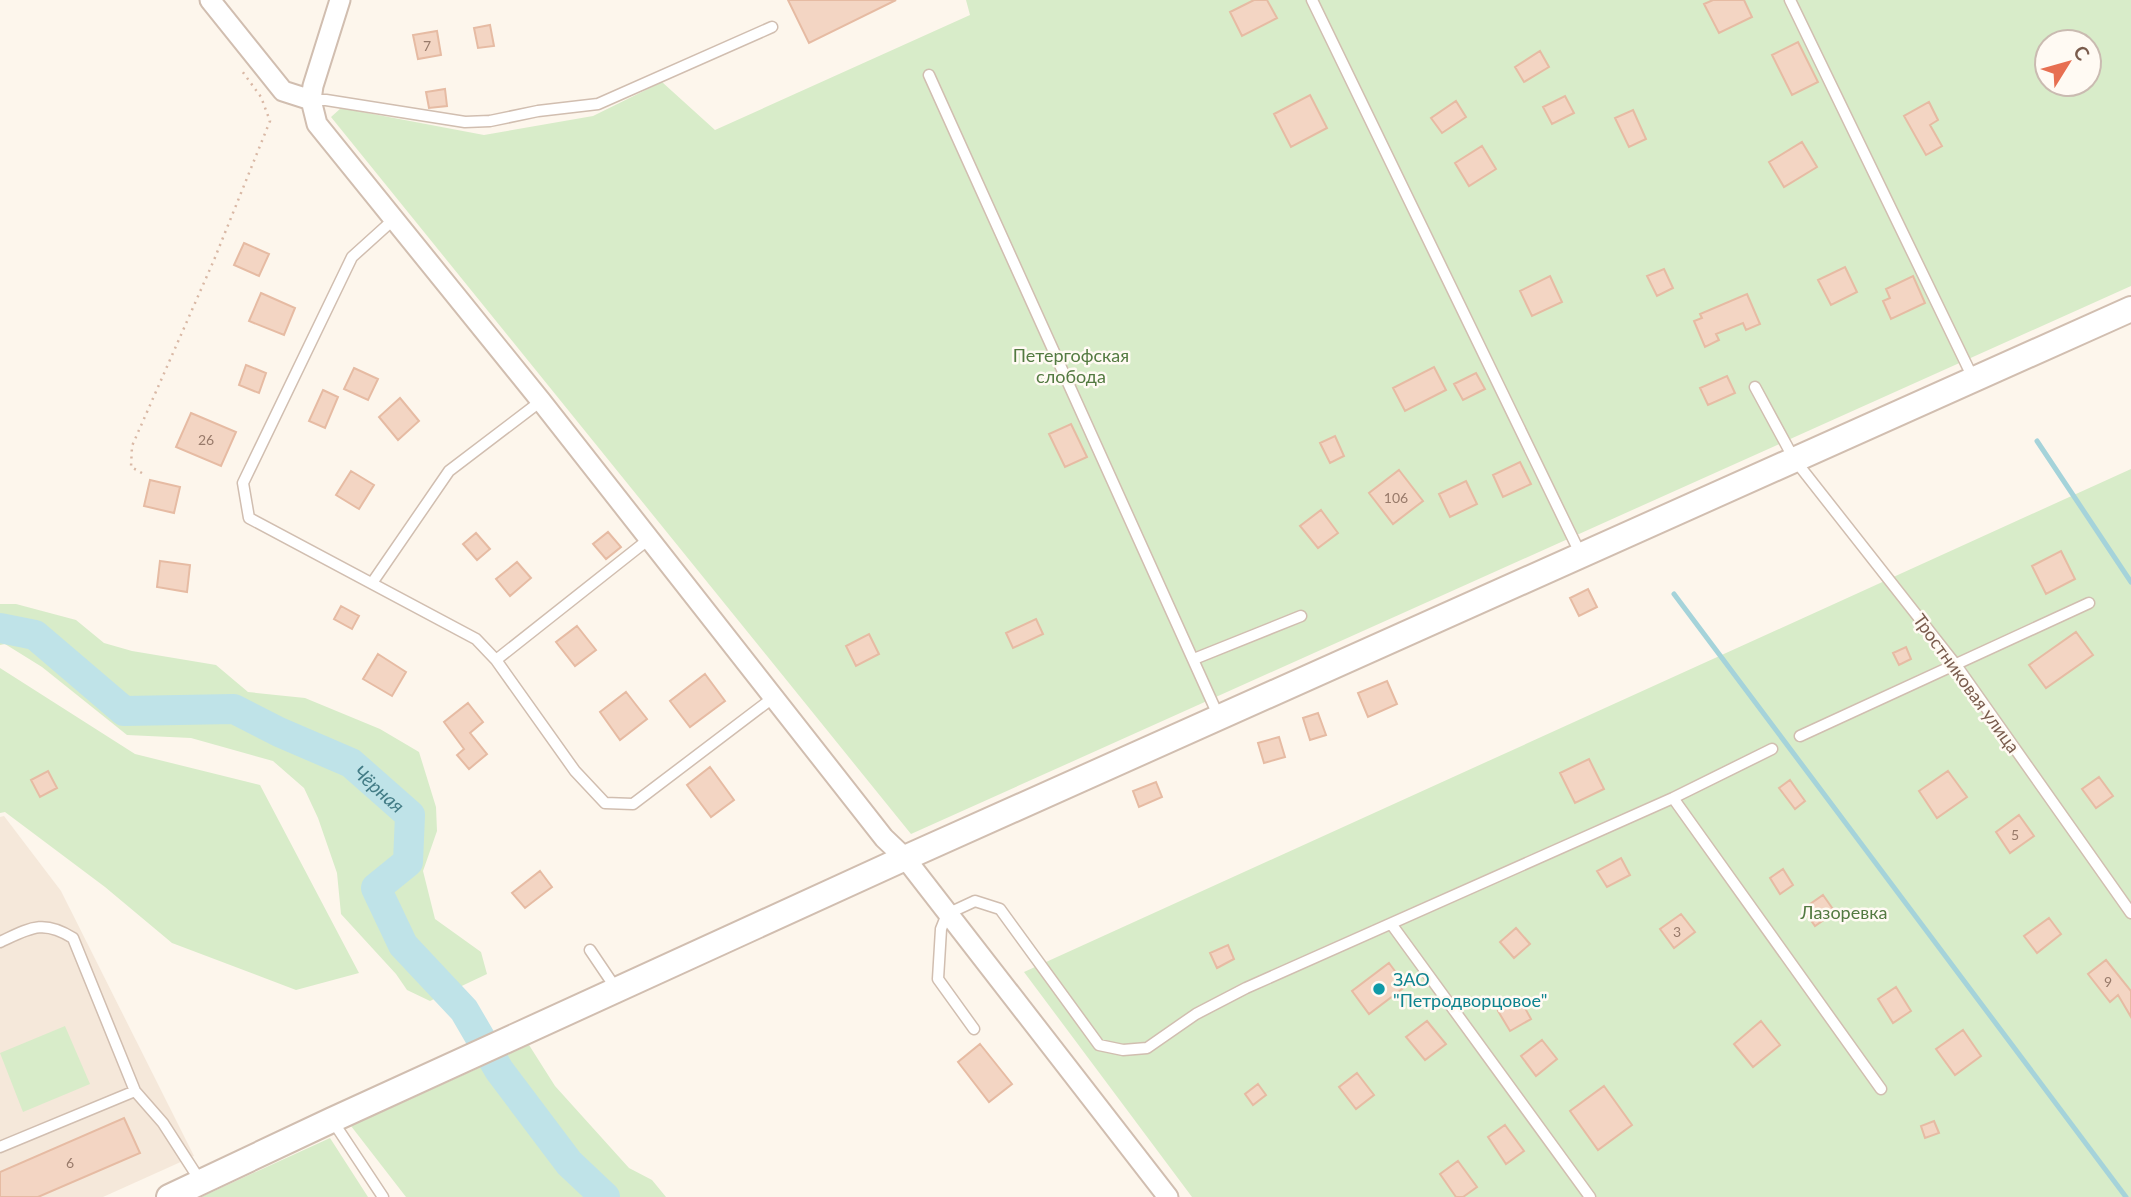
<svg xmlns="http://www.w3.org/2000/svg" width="2131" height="1197" viewBox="0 0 2131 1197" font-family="Lato,sans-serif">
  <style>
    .residential { fill: #f5e8da }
    .green { fill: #d8ecc9; fill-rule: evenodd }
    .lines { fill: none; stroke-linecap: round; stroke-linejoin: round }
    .stream { stroke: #a5d3da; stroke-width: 5 }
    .river { stroke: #bfe3e8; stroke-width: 30 }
    .building { fill: #f3d5c3; stroke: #e6bba3; stroke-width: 2 }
    .service-casing { stroke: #d1beb0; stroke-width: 13 }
    .minor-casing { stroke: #d1beb0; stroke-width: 23 }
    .tertiary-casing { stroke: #d1beb0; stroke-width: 28 }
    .path { stroke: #d9b8a5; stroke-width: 2.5; stroke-dasharray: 2 5; stroke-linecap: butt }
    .service { stroke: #fff; stroke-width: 10 }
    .minor { stroke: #fff; stroke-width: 19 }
    .tertiary { stroke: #fff; stroke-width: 24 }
    .culture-dot { fill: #0f9aa8; stroke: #fffaf3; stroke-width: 2.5 }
    .labels { text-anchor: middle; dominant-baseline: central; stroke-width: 5; stroke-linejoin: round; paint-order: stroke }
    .number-label { font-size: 14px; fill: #987a6a }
    .park-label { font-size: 18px; fill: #537a41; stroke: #fffaf3 }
    .street-label { font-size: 18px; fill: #7a5c4d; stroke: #fffaf3 }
    .culture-label { font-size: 18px; fill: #0d838f; stroke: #fffaf3; text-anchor: start }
    .water-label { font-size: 19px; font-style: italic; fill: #437c86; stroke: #fffaf3 }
  </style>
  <rect width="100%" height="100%" fill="#fdf6ec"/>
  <path class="residential" d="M4,816L61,891L194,1156L103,1197H0V817Z"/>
  <path class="green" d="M966,0H2131V286L911,834L331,117L341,108L484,135L593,116L662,82L715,130L970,15ZM2047,42H2089V84H2047Z
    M2131,469V1197H1192L1024,972Z
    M0,604H16L76,620L104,643L132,651L216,665L248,692L305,698L380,729L419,752L436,807L437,831L423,871L435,919L481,952L487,974L430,1001L407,990L396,974L341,914L337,873L318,818L304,788L273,761L191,738L127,735L42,667L5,644L0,645Z
    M0,668L135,754L260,785L359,973L296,990L172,943L105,887L5,812L0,813Z
    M65,1026L90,1084L23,1112L0,1053Z
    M529,1045L555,1086L629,1168L652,1180L666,1197H406L351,1126Z
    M330,1138L368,1197H201Z"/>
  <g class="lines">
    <path class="stream" d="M2037,441L2131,582
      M1674,594L2126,1197"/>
    <path class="river" id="s1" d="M0,628L35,635L124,711L234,709L279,732L351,763L410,815L408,862L376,888L403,945L464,1010L499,1070L569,1163L605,1197"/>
  </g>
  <path class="building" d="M788,0H896L809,43Z
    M1254,0H1267L1277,18L1242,36L1230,12Z
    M1713,0H1744L1752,17L1719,33L1704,4Z
    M490,25L494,46L478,48L474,28Z
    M437,31L441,55L418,59L413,35Z
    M1798,42L1818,82L1792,95L1772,55Z
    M1540,51L1549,67L1524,82L1515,67Z
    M445,89L447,106L429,108L426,92Z
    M1310,95L1327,128L1291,147L1274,114Z
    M1565,96L1574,113L1552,124L1543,107Z
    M1456,101L1466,117L1442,133L1431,118Z
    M1929,102L1938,120L1930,125L1942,146L1926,155L1904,116Z
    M1633,110L1646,139L1629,147L1615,118Z
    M1802,142L1817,167L1784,187L1769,162Z
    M1482,146L1496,169L1469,186L1455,163Z
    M244,243L269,254L259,276L234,265Z
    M1845,267L1857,292L1831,305L1818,280Z
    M1664,269L1673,288L1657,296L1647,276Z
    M1550,276L1562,302L1532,316L1520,291Z
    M1913,276L1925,303L1891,319L1883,301L1890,298L1886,289Z
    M261,293L295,308L284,335L249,321Z
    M1747,294L1760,324L1746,330L1743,323L1716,334L1719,340L1705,347L1694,321L1702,318L1700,314Z
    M246,365L266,373L259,393L239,385Z
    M1434,367L1446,390L1405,411L1393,388Z
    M354,368L378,379L368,400L344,389Z
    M1476,373L1485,389L1463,400L1454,384Z
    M1727,376L1735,393L1708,405L1700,388Z
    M323,390L338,397L325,428L309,421Z
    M400,398L419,421L398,440L379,417Z
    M191,413L236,432L221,466L176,447Z
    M1071,424L1087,457L1065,467L1049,434Z
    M1335,436L1344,456L1330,463L1320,443Z
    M1520,462L1531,484L1503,497L1493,475Z
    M1399,470L1423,501L1393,524L1369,493Z
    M351,471L374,485L359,509L336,495Z
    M150,480L180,487L174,513L144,506Z
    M1466,481L1477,504L1450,517L1439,494Z
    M1321,510L1338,533L1318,548L1300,526Z
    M608,532L621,547L606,559L593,544Z
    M476,533L490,549L477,560L463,544Z
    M2061,551L2075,579L2046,594L2032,566Z
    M160,561L190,565L187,592L157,587Z
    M517,562L531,578L510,596L496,579Z
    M1588,589L1597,607L1579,616L1570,598Z
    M341,606L359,616L352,629L334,619Z
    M1036,619L1043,634L1013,648L1006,633Z
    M577,626L596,650L575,666L556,642Z
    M2076,632L2093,655L2046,688L2029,665Z
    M869,634L879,654L856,666L846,646Z
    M1906,647L1911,659L1899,665L1893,653Z
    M378,654L406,672L392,696L363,679Z
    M705,674L725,701L690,727L670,701Z
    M1387,681L1397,704L1368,717L1358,693Z
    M626,692L647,719L620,740L600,712Z
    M468,703L483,722L470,733L487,754L469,769L457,755L464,749L444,722Z
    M1318,713L1326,735L1310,740L1303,718Z
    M1279,737L1285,757L1264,763L1258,743Z
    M1589,759L1604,789L1575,803L1560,773Z
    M710,767L734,800L711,817L687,785Z
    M48,771L57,788L40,797L31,780Z
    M1948,771L1967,797L1937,818L1919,791Z
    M2099,777L2113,796L2096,808L2082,789Z
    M1790,780L1805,801L1795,809L1779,788Z
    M1156,782L1162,797L1139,807L1133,791Z
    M2019,815L2034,836L2010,853L1996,832Z
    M1621,858L1630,875L1607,887L1597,871Z
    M1783,869L1793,885L1780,894L1770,878Z
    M540,871L552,887L525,908L512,893Z
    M1823,895L1835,912L1815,926L1803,909Z
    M1681,914L1695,932L1674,948L1660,929Z
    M2049,918L2061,934L2037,953L2024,936Z
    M1516,928L1530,944L1514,958L1500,942Z
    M1228,945L1234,959L1217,968L1210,953Z
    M2106,960L2131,991V1017L2118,995L2110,1002L2088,974Z
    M1389,963L1406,986L1369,1014L1352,991Z
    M1896,987L1911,1011L1893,1023L1878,999Z
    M1520,999L1531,1019L1510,1031L1498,1011Z
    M1427,1021L1446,1044L1425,1060L1406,1037Z
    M1761,1021L1780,1045L1753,1067L1734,1044Z
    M1963,1030L1981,1056L1955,1075L1936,1049Z
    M1542,1040L1557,1059L1536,1076L1521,1056Z
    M980,1044L1012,1084L989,1102L958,1062Z
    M1357,1073L1374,1095L1356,1109L1339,1087Z
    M1258,1084L1266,1095L1253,1105L1245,1094Z
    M1604,1086L1632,1125L1598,1150L1570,1111Z
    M124,1118L140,1153L38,1197H0V1172Z
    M1934,1121L1939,1133L1925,1138L1921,1126Z
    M1505,1125L1524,1151L1506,1164L1488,1137Z
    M1458,1161L1477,1187L1463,1197H1456L1440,1174Z"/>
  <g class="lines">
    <defs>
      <path id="service" d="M1312,0L1580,553
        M1790,0L1973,378
        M929,75L1218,715
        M311,100H326L465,122L490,121L538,111L598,104L772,27
        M393,220L352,257L243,483L249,518L476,639L496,660L575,771L605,803L633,804L774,697
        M1755,387L1794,459L1956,665L2131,913
        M372,583L449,471L541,401
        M1194,659L1301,616
        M496,660L649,539
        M1800,736L2089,603
        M1673,798L1881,1089
        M1392,925L1590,1197
        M0,942C30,928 43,919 73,938L135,1091L163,1123L201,1182
        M590,950L617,990
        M974,1029L938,979L941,929L947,914L975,901L1000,909L1099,1045L1123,1050L1147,1048L1196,1014L1246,988L1673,798L1772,749
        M332,1120L383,1197
        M0,1147L135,1091"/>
      <path id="minor" d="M210,0L283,91L311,100L317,124L541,401L884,838L905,858L1168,1197
        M311,100L313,86L340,0"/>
      <path id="tertiary" d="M169,1197L332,1120L905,858L2131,309"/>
    </defs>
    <use href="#service" class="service-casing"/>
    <use href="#minor" class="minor-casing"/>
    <use href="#tertiary" class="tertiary-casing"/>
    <path class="path" d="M142,473L131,467L132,446L214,260L270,121L261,97L242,71"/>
    <use href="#service" class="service"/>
    <use href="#minor" class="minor"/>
    <use href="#tertiary" class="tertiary"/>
  </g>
  <circle class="culture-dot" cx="1379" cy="989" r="7"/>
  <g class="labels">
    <g class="number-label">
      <text x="427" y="45">7</text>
      <text x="206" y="439">26</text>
      <text x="1396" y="497">106</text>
      <text x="2015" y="834">5</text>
      <text x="1677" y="931">3</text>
      <text x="2108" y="981">9</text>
      <text x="70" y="1162">6</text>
    </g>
    <g class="park-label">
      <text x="1071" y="355">Петергофская<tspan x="1071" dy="21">слобода</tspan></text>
      <text x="1844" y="912">Лазоревка</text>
    </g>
    <g class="street-label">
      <text transform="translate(1967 683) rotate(54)">Тростниковая улица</text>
    </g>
    <g class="culture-label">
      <text x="1393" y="979">ЗАО<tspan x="1393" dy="21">"Петродворцовое"</tspan></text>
    </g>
    <g class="water-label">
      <text stroke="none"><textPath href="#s1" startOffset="430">Чёрная</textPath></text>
    </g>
  </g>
  <g transform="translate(2068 63) rotate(53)"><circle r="33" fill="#fffaf3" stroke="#cabbb1" stroke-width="2"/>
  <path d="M0-5L12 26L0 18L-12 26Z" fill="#e76f51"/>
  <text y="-10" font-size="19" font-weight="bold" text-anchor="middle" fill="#7a5c4d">С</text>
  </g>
</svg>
